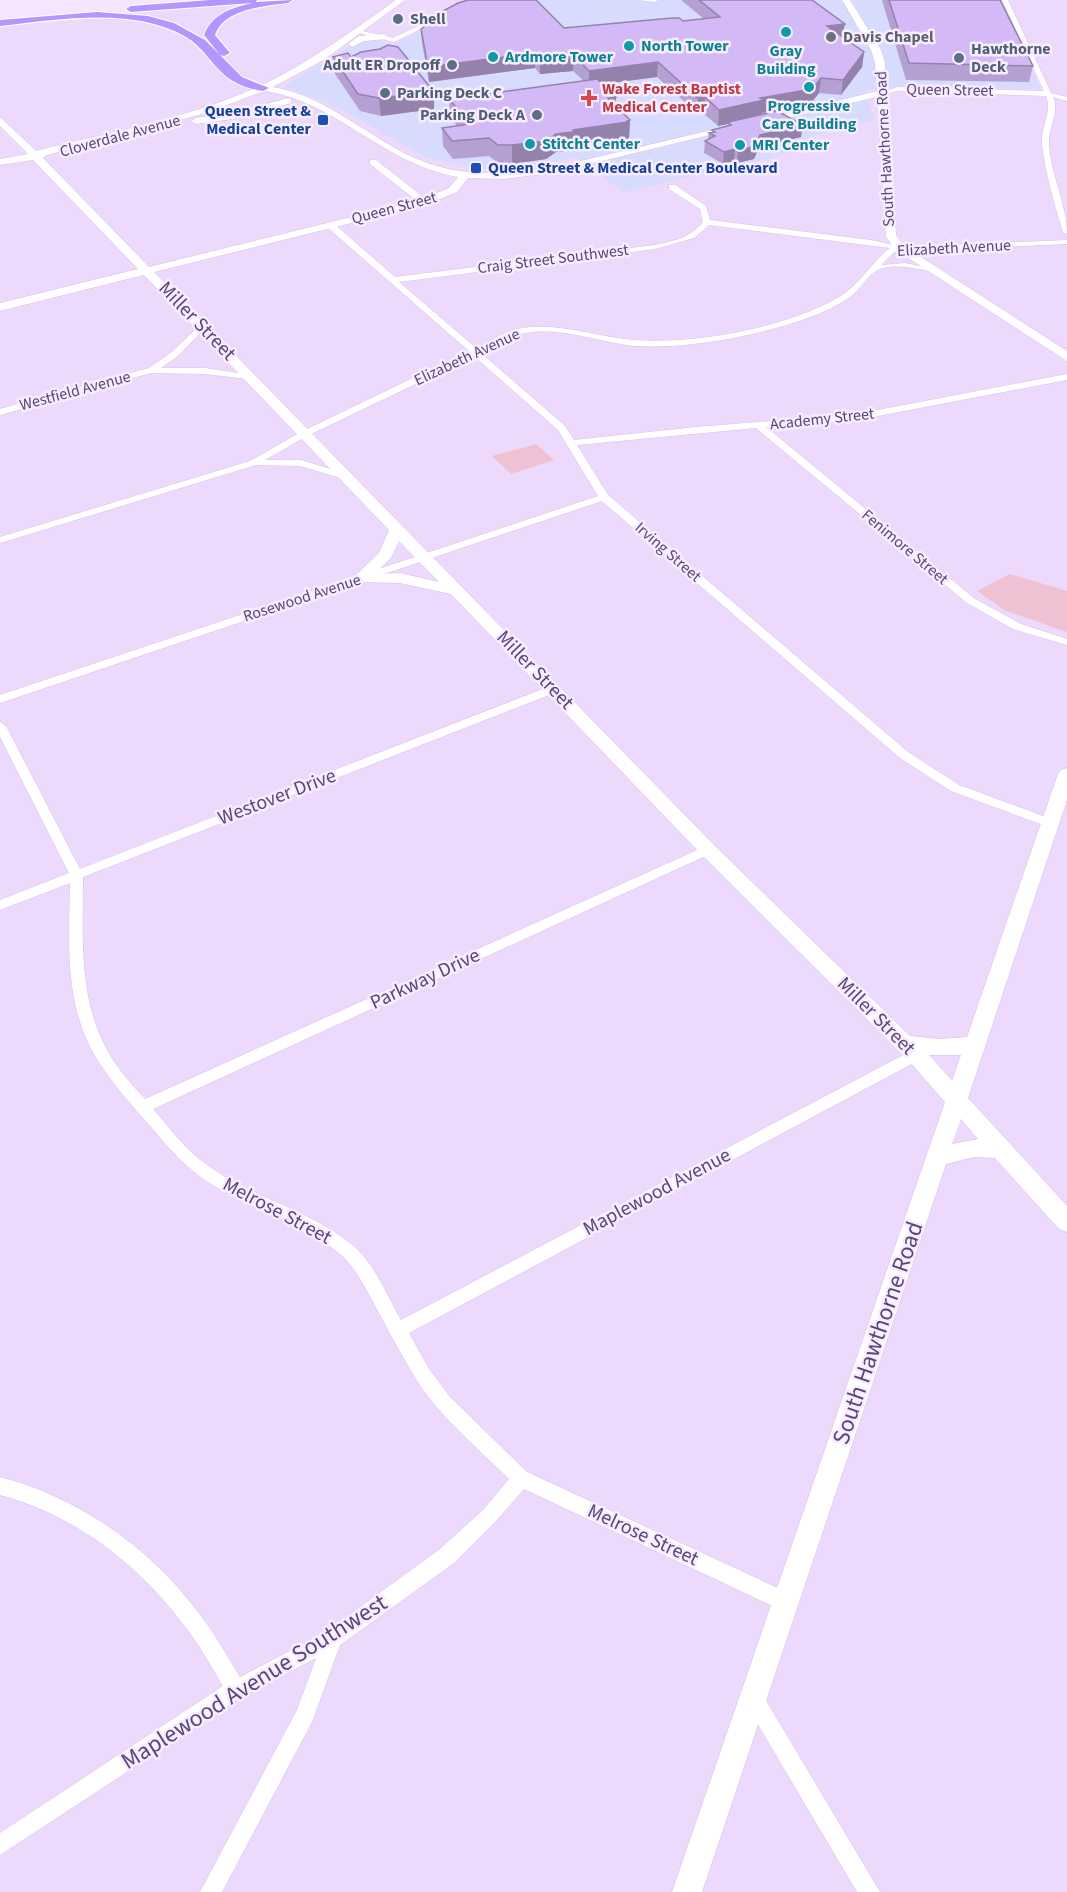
<svg xmlns="http://www.w3.org/2000/svg" width="1067" height="1892" viewBox="0 0 1067 1892" font-family="'Source Sans 3',sans-serif">
  <style>
    .residential { fill: #edd9fc }
    .medical { fill: #d7dbfd }
    .green { fill: #eec2d3 }
    .lines { fill: none; stroke-linecap: round; stroke-linejoin: round }
    .street-casing { stroke: #d6c4e9; stroke-width: 1 }
    .secondary-casing { stroke: #d4bfec; stroke-width: 1 }
    .highway-casing { stroke: #fff; stroke-width: 2 }
    .street { fill: #fff; fill-rule: evenodd }
    .secondary { fill: #fff; fill-rule: evenodd }
    .highway { fill: #b396fe; fill-rule: evenodd }
    .wall { fill: #b5a0d4 }
    .shaded-wall { fill: #9482ad }
    .building { fill: #d3baf7; stroke: #9482ad; stroke-width: 1.5 }
    .service-dot { fill: #5c6f8a; stroke: #f8edff; stroke-width: 2 }
    .culture-dot { fill: #0f9aa8; stroke: #f8edff; stroke-width: 2 }
    .worship-dot { fill: #6b7280; stroke: #f8edff; stroke-width: 2 }
    .health-dot { fill: #e0444e; stroke: #f8edff; stroke-width: 2 }
    .transit-dot { fill: #1a4fb4; stroke: #f8edff; stroke-width: 2 }
    .labels { text-anchor: middle; dominant-baseline: central; stroke-width: 5; stroke-linejoin: round; paint-order: stroke }
    .far-service-label { font-size: 16px; font-weight: bold; fill: #4e5e75; stroke: #f8edff; text-anchor: start }
    .far-worship-label { font-size: 16px; font-weight: bold; fill: #5b616d; stroke: #f8edff; text-anchor: start }
    .far-culture-label { font-size: 16px; font-weight: bold; fill: #0d838f; stroke: #f8edff; text-anchor: start }
    .far-health-label { font-size: 16px; font-weight: bold; fill: #be3a42; stroke: #f8edff; text-anchor: start }
    .far-street-label { font-size: 16px; fill: #5a477a; stroke: #f8edff }
    .far-transit-label { font-size: 16px; font-weight: bold; fill: #164399; stroke: #f8edff; text-anchor: end }
    .street-label { font-size: 20px; fill: #5a477a; stroke: #f8edff }
    .near-street-label { font-size: 24px; fill: #5a477a; stroke: #f8edff }
  </style>
  <rect width="100%" height="100%" fill="#f5e5fe"/>
  <path class="residential" d="M297,0H1067V1892H0V23Z"/>
  <path class="medical" d="M496,0H997L1041,89L902,86L868,90L860,94L869,102L875,120L811,136L809,149L623,192L576,157L540,165L482,169L427,158L337,107L284,86L360,40L375,39L392,45L457,13Z"/>
  <path class="green" d="M536,444L554,460L511,474L492,456Z
    M1010,574L1067,591V632L1004,610L977,591Z"/>
  <g class="lines">
    <defs>
      <path id="street" d="M638,0H658L655,2Z
        M1002,0H1008L1051,93L1067,97V101L1053,97C1060,112 1048,128 1049,143C1050,174 1067,203 1067,234L1063,232C1054,203 1046,175 1042,145C1040,128 1053,112 1046,96L898,91L882,95L879,93L898,87L1044,91Z
        M444,14L446,17L394,42L355,32L358,30L393,38Z
        M370,160H376L427,200V204H421L370,164Z
        M669,185H675L706,206L710,220L871,240L903,247L1067,240V244L894,252L881,265L905,263L938,270L934,272C917,269 891,262 876,271C866,277 860,290 850,297C819,318 779,328 743,336C708,343 671,348 635,346C600,343 552,323 518,335C505,339 493,347 481,353L565,426L574,440L696,427L857,414L1067,374V380L857,420L766,427L975,599L1021,624L1067,639V645L1013,629L967,603L756,428L577,445L608,495L908,752L959,785L1054,820L1056,823L1054,826H1046L951,791L900,758L602,501L0,703V695L598,496L558,430L474,356L307,436L265,460H301L350,475V479H344L300,466L256,465L0,543V537L250,461L301,432L469,351L327,227V223H333L395,277L655,245C673,241 691,238 703,222L700,209L669,189ZM709,225L890,248C873,261 862,281 845,293C795,327 694,345 634,340C596,337 557,321 517,329C503,332 489,342 476,348L399,282L655,249L694,238Z
        M202,323L205,324V328L178,356L161,368H205L252,375L256,378L255,380L205,374L151,373L0,415V409L149,368L172,352Z
        M553,685L557,686V692L83,877C83,936 78,995 106,1048C116,1067 131,1084 145,1099L704,847H712L714,850L712,853L153,1109C170,1128 186,1151 207,1165C252,1198 308,1209 351,1244C374,1262 387,1296 401,1320L911,1051L916,1049L921,1051L923,1055L921,1059L409,1333L429,1369L450,1397L527,1472L793,1595L795,1602L793,1609L786,1611L779,1609L524,1489L495,1522L454,1563L340,1645L312,1722L222,1892H200L297,1710L316,1658L243,1696L0,1855V1833L223,1686C211,1666 200,1646 186,1628C141,1566 75,1515 0,1495V1477C80,1498 151,1548 200,1615C215,1634 227,1656 240,1677L326,1632L440,1549L483,1510L509,1479C477,1447 440,1417 416,1379C400,1353 386,1326 372,1300C363,1284 355,1267 341,1255C307,1225 261,1212 222,1190C189,1173 169,1148 145,1120C127,1100 109,1079 95,1056C64,1003 69,941 70,883L0,910V900L69,873L0,737V722L6,726L80,869Z
        M754,1689L761,1692L880,1892H857L747,1706L744,1699L747,1692Z"/>
      <path id="secondary" d="M396,0H405L325,59L273,87C330,97 370,140 422,161C488,187 562,165 628,150C663,141 699,133 734,125L739,128L552,173L504,179L468,178L457,192L428,204L154,272L714,845L910,1036L940,1039L967,1037L1058,774L1061,770L1067,768V800L968,1098L1067,1206V1232L1059,1229L995,1158L974,1157L946,1164L702,1892H672L945,1102L909,1061L702,855L451,594L400,583L355,582L352,579L355,576L379,553L389,530L144,275L0,311V303L138,269L33,160L0,165V159L28,154L0,126V117L36,151C111,132 190,118 260,86C309,63 352,31 396,0ZM264,91C336,101 383,164 458,177L449,188L420,200L149,267L43,158L47,155L206,113ZM399,541L439,582L400,573L374,574L391,558ZM929,1055H961L952,1081ZM961,1119L978,1139L952,1144Z
        M842,0H850L881,50L885,63L896,235L904,246L1067,351V361L896,250L886,237L877,97L762,124L757,121L877,91L875,63L871,50Z
        M384,34L388,37L387,39L364,41L352,47L348,44L359,36Z
        M288,98L291,99V103L239,118L196,124L191,121L196,118L238,112Z"/>
      <path id="highway" d="M210,0H257L256,2L293,0L288,3C264,6 224,9 215,35L230,53L224,56L220,55L204,35C212,14 231,8 252,3L131,12L126,9L131,6Z
        M97,12L148,16L174,23L205,40L242,77L269,88L263,91C252,89 242,87 233,81C214,70 205,48 186,37C131,6 59,20 0,26V20Z"/>
    </defs>
    <use href="#street" class="street-casing"/>
    <use href="#secondary" class="secondary-casing"/>
    <use href="#highway" class="highway-casing"/>
    <use href="#street" class="street"/>
    <use href="#secondary" class="secondary"/>
    <use href="#highway" class="highway"/>
  </g>
  <path class="wall" d="M681,0H812L843,37L864,52L862,67L841,95L819,93L810,104L762,113V114L801,137L759,147L754,159L737,163L734,161L723,164L704,153L705,141L708,139L709,133L712,132V130L728,126V124L718,126L703,113H697L657,77L602,84L616,97L615,106L630,120L629,138H628V140L573,147L572,150L556,152L546,159L512,164L498,163L489,156L453,159L443,146L442,128L457,126L450,117L449,99L584,81L573,71L540,74L535,68L429,82L422,43L421,29L430,22V18L564,28L683,21L704,19Z
    M882,0H1000L1033,66L1029,82L906,80Z
    M333,57L434,109L381,116L360,111L335,74Z"/>
  <path class="shaded-wall" d="M845,24L842,38L827,26Z
    M864,52L862,67L841,95L843,80Z
    M535,53V68L429,82L428,67Z
    M574,56L573,71L540,74V60Z
    M658,62L657,77L589,86V71Z
    M821,78L819,93L810,104L762,113V116L728,122V124L718,126L719,110L760,98Z
    M434,92V109L381,116L379,98Z
    M616,97L615,115L608,98Z
    M705,97L703,113H697L698,98Z
    M630,120L629,138H628V140L573,147L572,150L556,152L546,159L512,164V145L573,130Z
    M803,125L801,137L759,147L754,159L737,163L738,151L760,135Z
    M735,149L734,161L723,164L724,152Z"/>
  <path class="building" d="M468,0H536L564,28L672,18H679L683,21L720,17L699,0H812L845,24L827,26L864,52L843,80L821,78L812,89L760,98L764,100L719,110L705,97L698,98L658,62L589,71L574,56L540,60L535,53L428,67L421,29L433,20L430,18L458,3Z
    M889,0H1000L1033,66L909,63Z
    M388,45L398,47L434,92L379,98L358,94L333,57L348,53L351,57L361,52L380,49Z
    M597,79L616,97L608,98L630,120L627,121L628,122L573,130V132L556,134L546,141L512,145H498L489,138L452,141L442,128L470,124L449,99Z
    M777,111L803,125L760,135L755,146L738,151L735,149L724,152L705,141L715,136L709,133L715,132L712,130L731,125L728,122Z"/>
  <g class="service-dot">
    <circle cx="398" cy="19" r="6"/>
    <circle cx="959" cy="58" r="6"/>
    <circle cx="452" cy="65" r="6"/>
    <circle cx="385" cy="93" r="6"/>
    <circle cx="537" cy="115" r="6"/>
  </g>
  <g class="culture-dot">
    <circle cx="786" cy="32" r="6"/>
    <circle cx="629" cy="46" r="6"/>
    <circle cx="493" cy="57" r="6"/>
    <circle cx="809" cy="87" r="6"/>
    <circle cx="530" cy="144" r="6"/>
    <circle cx="740" cy="145" r="6"/>
  </g>
  <circle class="worship-dot" cx="831" cy="37" r="6"/>
  <path class="health-dot" d="M586 89h6v6h6v6h-6v6h-6v-6h-6v-6h6z"/>
  <g class="transit-dot">
    <rect x="317" y="114" width="12" height="12" rx="3"/>
    <rect x="470" y="162" width="12" height="12" rx="3"/>
  </g>
  <g class="labels">
    <g class="far-service-label">
      <text x="410" y="19">Shell</text>
      <text x="971" y="49">Hawthorne<tspan x="971" dy="18">Deck</tspan></text>
      <text x="440" y="65" text-anchor="end">Adult ER Dropoff</text>
      <text x="397" y="93">Parking Deck C</text>
      <text x="525" y="115" text-anchor="end">Parking Deck A</text>
    </g>
    <g class="far-worship-label">
      <text x="843" y="37">Davis Chapel</text>
    </g>
    <g class="far-culture-label">
      <text x="641" y="46">North Tower</text>
      <text x="786" y="51" text-anchor="middle">Gray<tspan x="786" dy="18">Building</tspan></text>
      <text x="505" y="57">Ardmore Tower</text>
      <text x="809" y="106" text-anchor="middle">Progressive<tspan x="809" dy="18">Care Building</tspan></text>
      <text x="542" y="144">Stitcht Center</text>
      <text x="752" y="145">MRI Center</text>
    </g>
    <g class="far-health-label">
      <text x="602" y="89">Wake Forest Baptist<tspan x="602" dy="18">Medical Center</tspan></text>
    </g>
    <g class="far-street-label">
      <text transform="translate(950 90) rotate(1)">Queen Street</text>
      <text transform="translate(120 136) rotate(-15)">Cloverdale Avenue</text>
      <text transform="translate(885 149) rotate(-93)">South Hawthorne Road</text>
      <text transform="translate(394 208) rotate(-15)">Queen Street</text>
      <text transform="translate(954 248) rotate(-3)">Elizabeth Avenue</text>
      <text transform="translate(553 259) rotate(-7)">Craig Street Southwest</text>
      <text transform="translate(467 357) rotate(-25)">Elizabeth Avenue</text>
      <text transform="translate(75 391) rotate(-15)">Westfield Avenue</text>
      <text transform="translate(822 419) rotate(-6)">Academy Street</text>
      <text transform="translate(905 547) rotate(40)">Fenimore Street</text>
      <text transform="translate(668 552) rotate(41)">Irving Street</text>
      <text transform="translate(302 598) rotate(-18)">Rosewood Avenue</text>
    </g>
    <g class="far-transit-label">
      <text x="311" y="111">Queen Street &amp;<tspan x="311" dy="18">Medical Center</tspan></text>
      <text x="488" y="168" text-anchor="start">Queen Street &amp; Medical Center Boulevard</text>
    </g>
    <g class="street-label">
      <text transform="translate(197 321) rotate(46)">Miller Street</text>
      <text transform="translate(535 670) rotate(46)">Miller Street</text>
      <text transform="translate(277 797) rotate(-21)">Westover Drive</text>
      <text transform="translate(425 979) rotate(-25)">Parkway Drive</text>
      <text transform="translate(876 1016) rotate(45)">Miller Street</text>
      <text transform="translate(657 1192) rotate(-28)">Maplewood Avenue</text>
      <text transform="translate(277 1211) rotate(28)">Melrose Street</text>
      <text transform="translate(643 1535) rotate(25)">Melrose Street</text>
    </g>
    <g class="near-street-label">
      <text transform="translate(878 1333) rotate(-71)">South Hawthorne Road</text>
      <text transform="translate(254 1682) rotate(-32)">Maplewood Avenue Southwest</text>
    </g>
  </g>
</svg>
